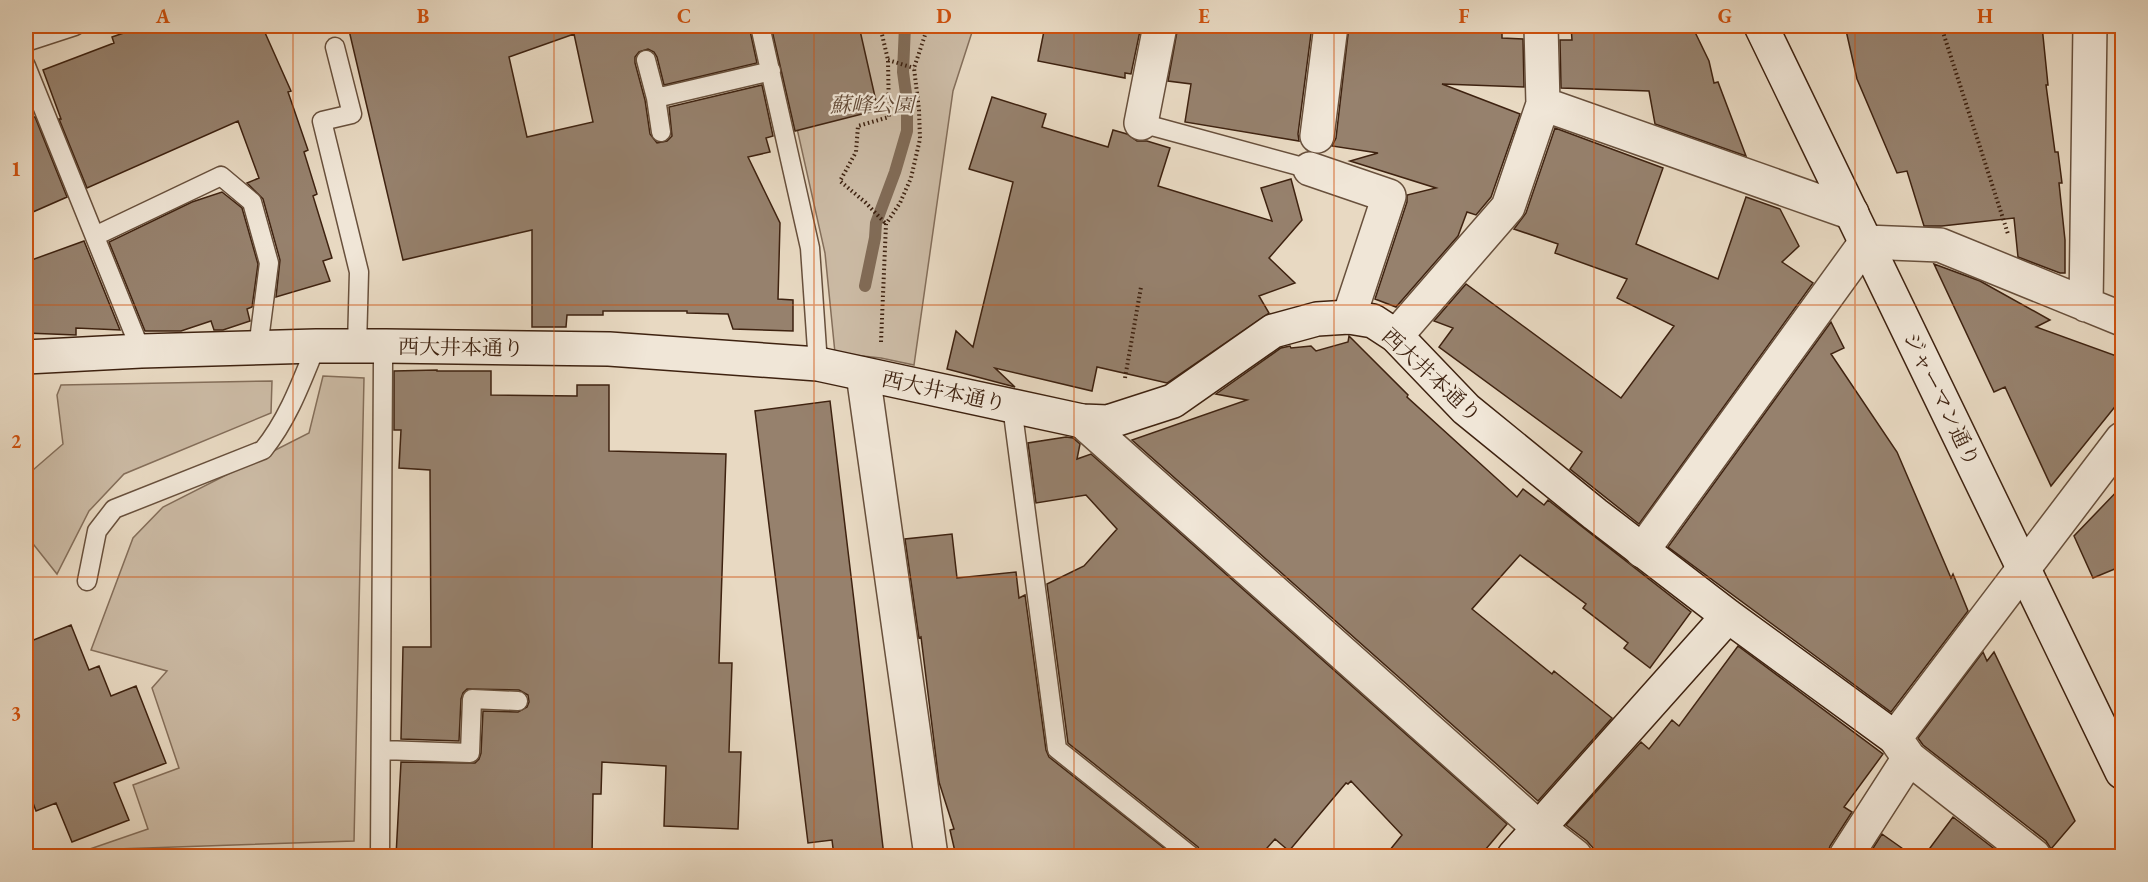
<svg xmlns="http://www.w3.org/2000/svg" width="2148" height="882" viewBox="0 0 2148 882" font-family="'EB Garamond','Noto Serif JP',serif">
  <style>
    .green { fill: #cbbaa4; stroke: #846e5a; stroke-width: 1.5 }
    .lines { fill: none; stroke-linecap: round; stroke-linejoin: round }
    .stream { stroke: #816b56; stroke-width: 12 }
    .building { fill: #96816d; stroke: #3e2210; stroke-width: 1.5; fill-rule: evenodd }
    .lane-casing { stroke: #68503c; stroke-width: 21 }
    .street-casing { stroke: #68503c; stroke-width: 36 }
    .secondary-casing { stroke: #3e2210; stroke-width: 36 }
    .path { stroke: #3e2210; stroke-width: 4; stroke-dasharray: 1.5 3; stroke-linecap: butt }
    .lane { stroke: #f0e6d7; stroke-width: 18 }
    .street { stroke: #f0e6d7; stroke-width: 33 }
    .secondary { stroke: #f0e6d7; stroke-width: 33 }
    .grid { fill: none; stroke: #ce510d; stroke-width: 1.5; stroke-opacity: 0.55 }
    .labels { text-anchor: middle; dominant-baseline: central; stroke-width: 4.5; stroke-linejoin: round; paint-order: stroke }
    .park-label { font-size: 21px; font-style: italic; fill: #614835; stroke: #f0e6d7 }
    .street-label { font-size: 21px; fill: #3e2210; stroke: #f0e6d7 }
    .neatline { fill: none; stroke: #ce510d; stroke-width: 2 }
    .grid-label { font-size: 20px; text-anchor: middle; font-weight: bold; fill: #ce510d }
  </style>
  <rect width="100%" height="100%" fill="#e8d9c2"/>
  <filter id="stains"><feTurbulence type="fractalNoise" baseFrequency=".00333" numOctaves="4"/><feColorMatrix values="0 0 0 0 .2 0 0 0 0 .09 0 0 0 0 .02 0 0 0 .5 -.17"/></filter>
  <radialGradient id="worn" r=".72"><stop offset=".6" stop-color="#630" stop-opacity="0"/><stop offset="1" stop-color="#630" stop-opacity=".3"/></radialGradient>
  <path class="green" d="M774,26H974L953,91L914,365L881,358L835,353L825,253Z
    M323,376L364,378L354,841L87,850L148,829L133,785L179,768L152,688L167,671L91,650L133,538L163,507L309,433Z
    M272,381L271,413L124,474L89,511L57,574L26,535V476L63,444L57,395L61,385Z"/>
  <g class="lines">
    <path class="stream" d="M865,286L875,238L876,223L895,172L907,131V101L903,72L905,26"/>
  </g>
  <path class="building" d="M144,26H262L291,91L288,92L308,150L304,152L317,194L313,196L332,258L323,261L330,281L276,297L280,260L263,199L247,183L259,178L238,121L87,188L59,119H61L43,70L114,43L112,37Z
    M348,26H749L757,63L664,85L657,57L654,52L648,49L639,52L635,57V63L645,100L650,134L657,143L667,141L672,136L669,107L762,85L773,136L766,138L770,152L748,157L780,223L778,299L793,300V331L733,329L728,314L687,313V311H603V315H567L566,327H532V230L403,260ZM574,34L593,122L527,137L509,57Z
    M771,26H859L878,110L795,131Z
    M1045,26H1141L1131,74L1125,73V78L1038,61Z
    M1178,26H1312L1298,134L1299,141L1185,122L1191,84L1168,81Z
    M1349,26H1502V38L1523,39L1524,87L1442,84L1520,114L1491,197L1476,215L1467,212L1458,236L1396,307L1375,299L1407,202V195L1436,188L1350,161L1378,153L1332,146L1336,138Z
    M1571,26H1692L1709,61L1714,83L1718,82L1746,156L1655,124L1649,91L1561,88L1560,40H1572Z
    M1845,26H2042L2048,85H2046L2055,152H2058L2062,183H2059L2065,240V273H2060L2018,257L2014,218L1942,226H1924L1907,171L1897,173L1857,79Z
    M992,97L1046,114L1042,127L1108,147L1113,130L1127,134L1137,141H1147L1170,148L1158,186L1272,221L1261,188L1291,179L1302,220L1269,258L1295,283L1259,296L1269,313L1167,383L1097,367L1092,391L995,368L1015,387L947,369L956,331L973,347L1013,182L969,169Z
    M26,117H35L67,197L26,215Z
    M1555,128L1663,168L1636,244L1718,279L1746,197L1780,209L1799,246L1782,262L1813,283L1639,524L1570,469L1582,452L1439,347L1453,328L1434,321L1466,284L1621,398L1674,326L1617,298L1627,279L1555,253L1558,244L1514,229L1526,213Z
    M222,192L242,208L258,264L252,307L247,309L250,321L223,330H214L211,321L181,331H145L109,242L192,202Z
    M84,241L120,330L76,328V335L26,333V262Z
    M1934,264L1980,281L2050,320L2036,327L2122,358V398L2051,486L2005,387L1994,392Z
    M1831,322L1844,348L1831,354L1897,452L1951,578L1953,574L1968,611L1891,712L1668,547Z
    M1349,336L1408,395L1407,397L1517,497L1523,489L1544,505L1548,500L1691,612L1650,668L1624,648L1628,643L1583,608L1586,604L1520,555L1472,609L1552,674L1554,671L1612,718L1538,801L1132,440L1247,400L1216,394L1281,348L1290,346L1291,348L1311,346L1316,351L1348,342Z
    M437,370V371H491V395L577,396V385H609V451L726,454L719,663H732L729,752H741L738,829L664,826L666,766L602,762L601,794H593L592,856H396L401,762L475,763L479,759L481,753L483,711L518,712L527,707L529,702L528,695L519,690L467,689L463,693L461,699L459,741L401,739L403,647H431L430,470L399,468L401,430H394V371Z
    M830,401L854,601L884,856H834L832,840L808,843L755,411Z
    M1066,437L1073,438L1080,444L1077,459L1091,454L1507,824L1480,856H1385L1402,835L1351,781L1348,784L1346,783L1289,851L1275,839L1260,856H1202L1198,847L1068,743L1047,584L1084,566L1117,529L1086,495L1036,503L1028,443Z
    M2122,486V566L2093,578L2074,536Z
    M952,534L957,578L1016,572L1019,598L1025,595L1046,750L1049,757L1174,856H956L950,830L954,829L939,782L921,637L919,638L905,539Z
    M71,625L89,670L99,666L111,696L136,686L166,763L114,783L129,820L72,842L56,803L36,811L26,784V643Z
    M1738,646L1883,754L1844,807L1852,812L1830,846L1827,856H1600L1587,841L1566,825L1641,742L1649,749L1672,720L1679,726Z
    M1983,652L1987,661L1994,652L2075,821L2051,849L2046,841L1923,745L1918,738Z
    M1953,817L2001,854L1999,856H1924Z
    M1882,834L1913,856H1868Z"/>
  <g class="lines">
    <defs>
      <path id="lane" d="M760,26L810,248L818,364
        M26,42L75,26
        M335,47L352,114L322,121L359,272L357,346
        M646,60L656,98L661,132
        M26,66L141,351
        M656,98L771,71
        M1141,123L1310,169
        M95,236L221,176L252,202L269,263L258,348
        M1012,406L1057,749L1191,856
        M87,581L97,531L114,509L263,450C288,419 301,383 316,346
        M382,750L470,753L472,699L518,701
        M380,856L383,363L386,346"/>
      <path id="street" d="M1543,104L1852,213
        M1141,123L1160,26
        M1317,136L1331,26
        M1310,169L1389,196L1349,317
        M2086,305L2090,26
        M1396,336L1508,207L1543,104L1541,26
        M863,374L931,856
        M1082,421L1539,828L1575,856
        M1642,551L1866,242L1940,245L2122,319
        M1846,856L1909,758
        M2034,856L1909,758L1895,738L2122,439"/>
      <path id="secondary" d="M1761,26L2122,772
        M26,357L141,351L316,346H386L609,349L818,364L1082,421L1108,422L1173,401L1273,331L1317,319L1349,317L1373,321L1396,336L1466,409L1595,514L1728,616L1895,738
        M1514,856L1728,616"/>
    </defs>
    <use href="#lane" class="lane-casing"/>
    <use href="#street" class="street-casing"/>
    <use href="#secondary" class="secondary-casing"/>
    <path class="path" d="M880,26L888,60L889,117L858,126L856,152L840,181L866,203L886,224
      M1941,26L2008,234
      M888,60L914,68
      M881,342L886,224L900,203L911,178L920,139L919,110L914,68L928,26
      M1125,378L1141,287"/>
    <use href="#lane" class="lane"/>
    <use href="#street" class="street"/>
    <use href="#secondary" class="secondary"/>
  </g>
  <path class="grid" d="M293,26V856M554,26V856M814,26V856M1074,26V856M1334,26V856M1594,26V856M1855,26V856M26,305H2122M26,577H2122"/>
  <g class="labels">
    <g class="park-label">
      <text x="872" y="104">蘇峰公園</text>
    </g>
    <g class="street-label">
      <text transform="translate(461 347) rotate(1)">西大井本通り</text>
      <text transform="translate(1432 375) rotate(43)">西大井本通り</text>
      <text transform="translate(944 391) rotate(12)">西大井本通り</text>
      <text transform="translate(1942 399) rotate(64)">ジャーマン通り</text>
    </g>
  </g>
  <rect width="2148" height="882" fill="none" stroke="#e8d9c2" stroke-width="66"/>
  <rect x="33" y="33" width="2082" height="816" class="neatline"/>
  <g class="grid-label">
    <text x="163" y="23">A</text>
    <text x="423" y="23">B</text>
    <text x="684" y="23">C</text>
    <text x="944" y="23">D</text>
    <text x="1204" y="23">E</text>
    <text x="1464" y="23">F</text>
    <text x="1725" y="23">G</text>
    <text x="1985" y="23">H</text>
    <text x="16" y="176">1</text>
    <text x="16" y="448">2</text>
    <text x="16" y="720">3</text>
  </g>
  <rect width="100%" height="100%" filter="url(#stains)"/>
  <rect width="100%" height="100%" fill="url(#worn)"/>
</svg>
